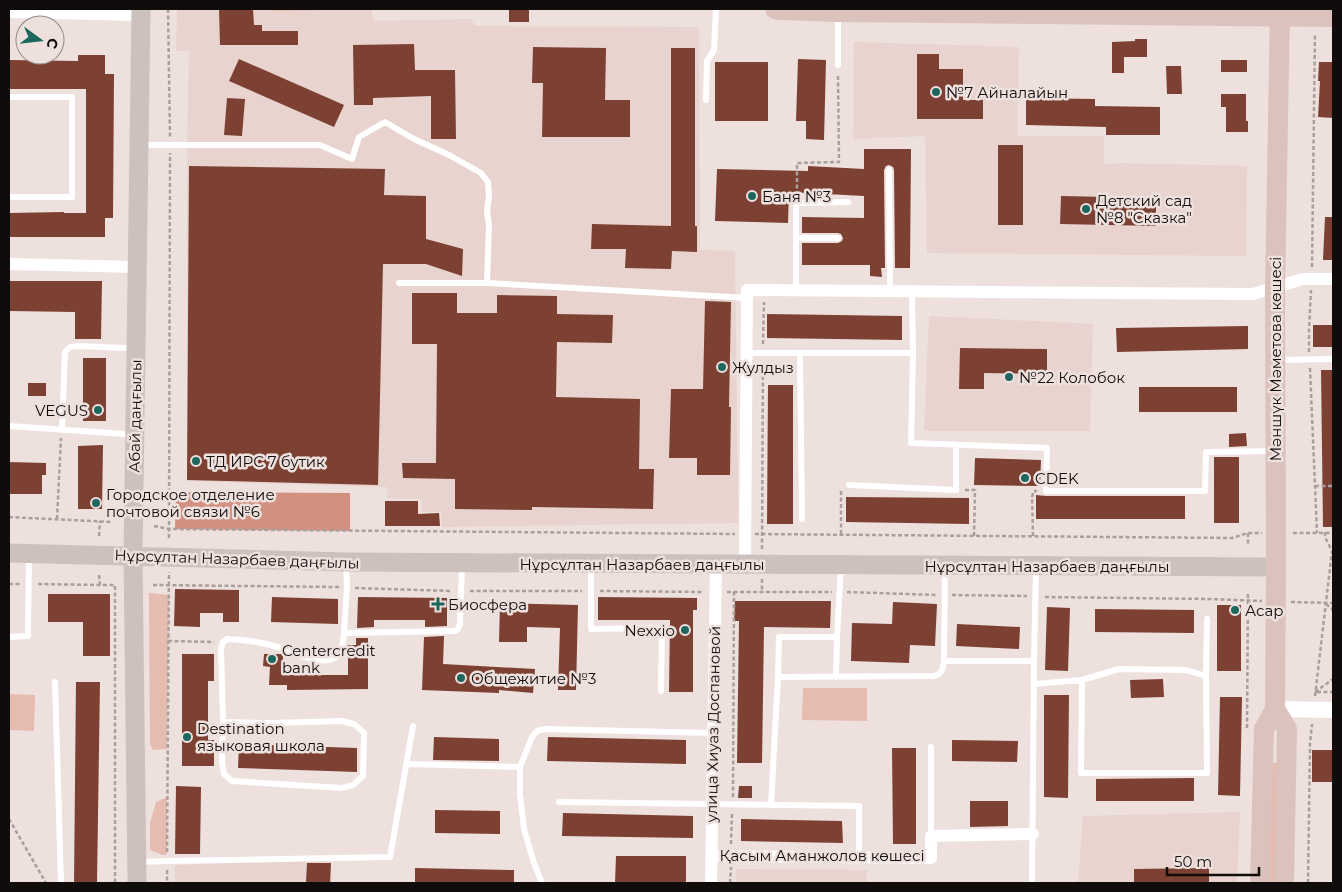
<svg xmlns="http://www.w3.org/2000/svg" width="1342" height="892" viewBox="0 0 1342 892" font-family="Montserrat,sans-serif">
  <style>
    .built { fill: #e8d3ce }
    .green { fill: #e6bbb0 }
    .forest { fill: #d39080 }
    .building { fill: #7c4133 }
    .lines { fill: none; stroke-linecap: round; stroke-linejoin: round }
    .path { stroke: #a99f9c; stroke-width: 2.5; stroke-dasharray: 4 2.5; stroke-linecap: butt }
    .service { stroke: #fff; stroke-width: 6 }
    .minor { stroke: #fff; stroke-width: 12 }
    .tertiary { stroke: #fff; stroke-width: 16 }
    .secondary { stroke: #cdc1be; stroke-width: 19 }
    .primary { stroke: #dcc2bc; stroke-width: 20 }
    .poi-dot { fill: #1d675f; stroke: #ede0dd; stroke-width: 2 }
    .labels { text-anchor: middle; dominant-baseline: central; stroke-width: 5; stroke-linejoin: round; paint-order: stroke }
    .poi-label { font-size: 15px; fill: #100c0b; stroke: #ede0dd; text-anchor: start }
    .street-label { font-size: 15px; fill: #100c0b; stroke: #ede0dd }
  </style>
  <rect width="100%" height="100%" fill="#ede0dd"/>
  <path class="built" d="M177,9H372L373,21L471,19L475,26L693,27L699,29L700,250L735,251L738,523L442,527L441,512H422V499L387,498V487L187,481V144L189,51H176Z
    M854,42L1019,47L1017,136H1104V164L1121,163L1247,166L1246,256L927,253L925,136L853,139Z
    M929,316L1093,324L1090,431H924Z
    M1240,812L1237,883H1078L1083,816Z
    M307,861L331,862L332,883H175V865Z
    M736,869L867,870L866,883H736Z"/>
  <path class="green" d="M273,9H341V10L273,11Z
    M149,593L169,595L167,749L153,750L150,744Z
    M803,688H867V721L802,720Z
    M9,694L35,695L34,731L9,730Z
    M1269,763H1279L1277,883H1268Z
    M167,797V854L163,855L150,850V823L156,802Z"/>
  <path class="forest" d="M176,492L350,493V531L175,529Z"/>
  <path class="building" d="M219,9H253L254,25H262V31H298V45H220Z
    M509,9H529V22H509Z
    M1135,39H1147V57H1124V73H1112V42L1135,41Z
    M414,44L415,70H455L456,139H431V96L373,98V105H354L353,45Z
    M533,47L606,48L605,100H630V137H542L543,83H532Z
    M671,48H695V226H697V252L672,251L671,269L625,268L626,249H591L592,224L671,226Z
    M917,54H939V69H963V100H983V119H917Z
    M78,55H105V74H114L113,218H105V237H9V213L64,212V213H86V89H9V60L78,61Z
    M239,59L344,105L334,127L229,81Z
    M798,59L826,60L824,140L806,139V121H796Z
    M1221,60H1247V72H1221Z
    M715,62H768V121H715Z
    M1319,62H1333V118L1318,117L1320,81H1318Z
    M1166,66H1181L1182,94H1167Z
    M1221,94H1246V121H1248V132H1226V107H1221Z
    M227,98L245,99L242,136L224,135Z
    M1026,98L1095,99V106L1160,107V135H1106V127L1026,125Z
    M998,145H1023V225H998Z
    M864,149H911L910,268H895L894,170L893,167L889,165L886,166L884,170L885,268H881L882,277L870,276V265H802V243H838L842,241L843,238L841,234L838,233H802V217L864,218V196L789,192L788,223L715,221L717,169L808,171V166L864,169Z
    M189,166L385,169L384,195L426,196V239L463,249L462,276L426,264H383L378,485L187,480Z
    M1061,196L1156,198V226L1060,224Z
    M1325,217H1333V260H1323Z
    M9,281H102L101,339H75V312L9,311Z
    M412,293H457V313H497V295L557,296V314L613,315L612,343L557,342L556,397L640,399L639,469H654L653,509L532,507V510L455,509V479L403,478L402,463H436L437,344H412Z
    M705,301L731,302L729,407H731L730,475H697V458H669L671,389H703Z
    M767,314L902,316V340L767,338Z
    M1313,325H1333V347H1313Z
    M1248,326V349L1117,352L1116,328Z
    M960,348L1047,349V374L984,373V389H959Z
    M83,358H106V421H83Z
    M1321,370H1333V527H1323Z
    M28,383H46V396H28Z
    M768,385H793V524H767Z
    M1139,387H1237V412H1139Z
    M1246,433L1247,446L1229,447V434Z
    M103,445L102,509H78V446Z
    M1214,457H1239V523H1214Z
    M975,458L1041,460L1040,486L974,485Z
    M9,462L46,463V475H42V494H9Z
    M1036,495L1046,496H1185V519H1036Z
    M846,497L969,498V524L846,522Z
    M385,501H418V514L439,513L440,526H385Z
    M175,589L239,590V622H223V613H200V627L174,626Z
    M48,594H110V656H83V622H48Z
    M272,597L338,599V624L271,622Z
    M358,597L447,598V626L425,627V620H374V627L357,628Z
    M598,597L697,598V610H693V692H669L670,620H598Z
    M735,601H831L830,628L764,627L762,763H737L739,621H734Z
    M893,602L937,604L935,646L910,645L909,663L851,661L852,623L892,624Z
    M500,603L578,605L576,690H558L560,628L527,627V642H499Z
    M1217,605H1241V671H1217Z
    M1047,607L1070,608L1068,671L1045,670Z
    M1095,609L1194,610V633L1095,632Z
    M957,624L1020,627L1019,649L956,646Z
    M444,636L443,664L535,669L533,693L499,690V693L422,690L424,637Z
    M356,638H368V689L287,690V685H269L270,667L263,666L264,654H283V675H348V645H356Z
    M182,654H214V681H208V740H214V766H182Z
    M1163,679L1164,697L1131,698L1130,680Z
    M76,682H100L97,883H74Z
    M1044,695H1069L1068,798L1044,797Z
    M1220,697H1242L1240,796L1218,795Z
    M434,737L499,739V761L433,760Z
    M548,737L686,740V764L547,761Z
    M952,740L1018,741L1017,762L952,761Z
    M239,744L357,748V772L238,768Z
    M892,748H916V844H893Z
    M1312,750H1333V782H1312Z
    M1194,778V801H1096V779Z
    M176,786L201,787L200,854H175Z
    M739,786H752V798H738Z
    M970,801H1008V826L970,827Z
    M435,810L500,811V834L435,833Z
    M563,813L693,816V838L562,836Z
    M741,819L842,821L843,843L741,841Z
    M616,856H686V883H615Z
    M307,863H331L330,883H306Z
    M415,868L514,870V883H415Z
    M1209,868V883H1134V869Z"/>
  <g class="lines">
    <path class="path" d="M168,9L170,137
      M797,195V163L839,162L838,74
      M1312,267L1315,33
      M763,344L764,302
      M1309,352V331L1311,290
      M1310,368L1317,533
      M1315,486H1333
      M965,490H975L974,536
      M9,517L112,522
      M57,519L61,438
      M154,526L169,529L735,534
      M1248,533V546
      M1293,533H1333
      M755,534L1232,538L1248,533H1262
      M841,534V489
      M99,536L100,521
      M1033,536L1032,497L1034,491H1037
      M169,538L170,153
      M762,549L763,362
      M99,575L100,585H115V883
      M762,579V592
      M9,584H20
      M38,584L100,585
      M153,585L339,587
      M355,588L452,591
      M470,591H582
      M600,591L704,592
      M727,592H832
      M847,592L937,595
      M952,595L1027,596
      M1045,597L1209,599L1262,601
      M1291,602L1333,603
      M1326,604L1333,610
      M168,641L214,642
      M1315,692L1333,679
      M1317,692H1333
      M1315,696L1332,551L1325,537V532
      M1247,728L1248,592
      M733,797L734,592
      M9,819L46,883
      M731,844L732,812
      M167,852L169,572
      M167,870V883
      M730,883L731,867
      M1308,883L1310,744L1312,724"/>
    <path class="service" d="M838,15V65
      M9,97H72V197H9
      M706,100L707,61L714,50L716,9
      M140,145H320L352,159L359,137L385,122L414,139L449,155L481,173L488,182L489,196L487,211L489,225L487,283H399
      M889,170L890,290
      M796,238H838
      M487,283L747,298
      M796,290V203L848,202
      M747,353H913L912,290
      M800,353L802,519
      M913,353L911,443L1047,448L1046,491H1205L1206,452L1274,451
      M1279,360L1333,359
      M9,426L125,434
      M62,430L65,352L70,347L78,346L126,348
      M849,485L956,490V445
      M591,565V629L662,628L661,691
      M945,567L944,661H1034
      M344,633L347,587L346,564
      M9,637L28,636L29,555
      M1206,676L1207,619
      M778,677L934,676C942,674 943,669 944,661
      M836,677L837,637L841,566
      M55,682L61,883
      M1034,684L1082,680L1119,669L1186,670L1206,676L1207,773H1081L1082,680
      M223,722L271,723L342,721L354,724L364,733L363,776L353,785L342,788L232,781L224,774L222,762L223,722L221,649L223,642L227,639C243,640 259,641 274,646C290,650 319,667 335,658C343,653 343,641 344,633L455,631L458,629L460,624L462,564
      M407,764L520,767
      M559,802L859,806V857
      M771,805L778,677L779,637H837
      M931,836V747
      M138,862L167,861L390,857L413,726
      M542,883L534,863L524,829L520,794V767L532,737L537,731L545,729L713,733
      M1032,883L1034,661L1036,567"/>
    <path class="minor" d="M9,12L140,15
      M9,264L137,267
      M745,564L747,290L1253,294L1303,279H1333
      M712,856L931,858V836L1033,834
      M711,883L716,564"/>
    <path class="tertiary" d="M1275,709L1333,710"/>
    <path class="secondary" d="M9,553L346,562L1276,567
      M137,883L133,556L141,9"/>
    <path class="primary" d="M775,9L779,10L838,12L1333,17
      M1275,709L1287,729L1284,883
      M1260,883L1264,729L1275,709L1276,567L1275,288L1280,9"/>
  </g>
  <g class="poi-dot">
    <circle cx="936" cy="92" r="5"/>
    <circle cx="752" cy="196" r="5"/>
    <circle cx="1086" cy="209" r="5"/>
    <circle cx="722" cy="367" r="5"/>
    <circle cx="1009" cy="377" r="5"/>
    <circle cx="98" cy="410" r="5"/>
    <circle cx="196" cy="461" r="5"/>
    <circle cx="1025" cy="478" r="5"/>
    <circle cx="96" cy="503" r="5"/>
    <path d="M435.5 596.5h5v5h5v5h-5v5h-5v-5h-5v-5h5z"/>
    <circle cx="1235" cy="610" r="5"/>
    <circle cx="685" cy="630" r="5"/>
    <circle cx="272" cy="659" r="5"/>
    <circle cx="461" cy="678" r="5"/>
    <circle cx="187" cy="737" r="5"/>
  </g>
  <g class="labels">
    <g class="poi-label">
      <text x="946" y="92">№7 Айналайын</text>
      <text x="762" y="196">Баня №3</text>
      <text x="1096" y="200">Детский сад<tspan x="1096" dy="17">№8 "Сказка"</tspan></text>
      <text x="732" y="367">Жулдыз</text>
      <text x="1019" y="377">№22 Колобок</text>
      <text x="88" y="410" text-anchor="end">VEGUS</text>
      <text x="206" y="461">ТД ИРС 7 бутик</text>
      <text x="1035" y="478">CDEK</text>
      <text x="106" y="494">Городское отделение<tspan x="106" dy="17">почтовой связи №6</tspan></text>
      <text x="448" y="604">Биосфера</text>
      <text x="1245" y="610">Асар</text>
      <text x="675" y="630" text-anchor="end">Nexxio</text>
      <text x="282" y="650">Centercredit<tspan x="282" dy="17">bank</tspan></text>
      <text x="471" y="678">Общежитие №3</text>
      <text x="197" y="728">Destination<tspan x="197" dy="17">языковая школа</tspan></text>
    </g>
    <g class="street-label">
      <text transform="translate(1275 359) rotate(-90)">Мәншүк Мәметова көшесі</text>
      <text transform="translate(135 416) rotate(-89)">Абай даңғылы</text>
      <text transform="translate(237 559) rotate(2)">Нұрсұлтан Назарбаев даңғылы</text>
      <text x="642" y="564">Нұрсұлтан Назарбаев даңғылы</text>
      <text x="1047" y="566">Нұрсұлтан Назарбаев даңғылы</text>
      <text transform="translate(713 724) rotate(-89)">улица Хиуаз Доспановой</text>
      <text x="822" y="855">Қасым Аманжолов көшесі</text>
    </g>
  </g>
  <rect width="1342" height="892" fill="none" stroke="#100c0b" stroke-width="20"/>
  <g transform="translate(40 40) rotate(105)"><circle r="24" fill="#ede0dd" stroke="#958b89"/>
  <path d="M0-4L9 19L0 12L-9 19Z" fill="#1d675f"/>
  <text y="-8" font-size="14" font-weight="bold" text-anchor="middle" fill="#100c0b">С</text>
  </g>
  <path d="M1167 867v8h92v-8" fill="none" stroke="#100c0b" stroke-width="2.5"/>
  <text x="1174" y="867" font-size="15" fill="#100c0b" stroke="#ede0dd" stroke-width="4" paint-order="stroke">50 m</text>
</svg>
